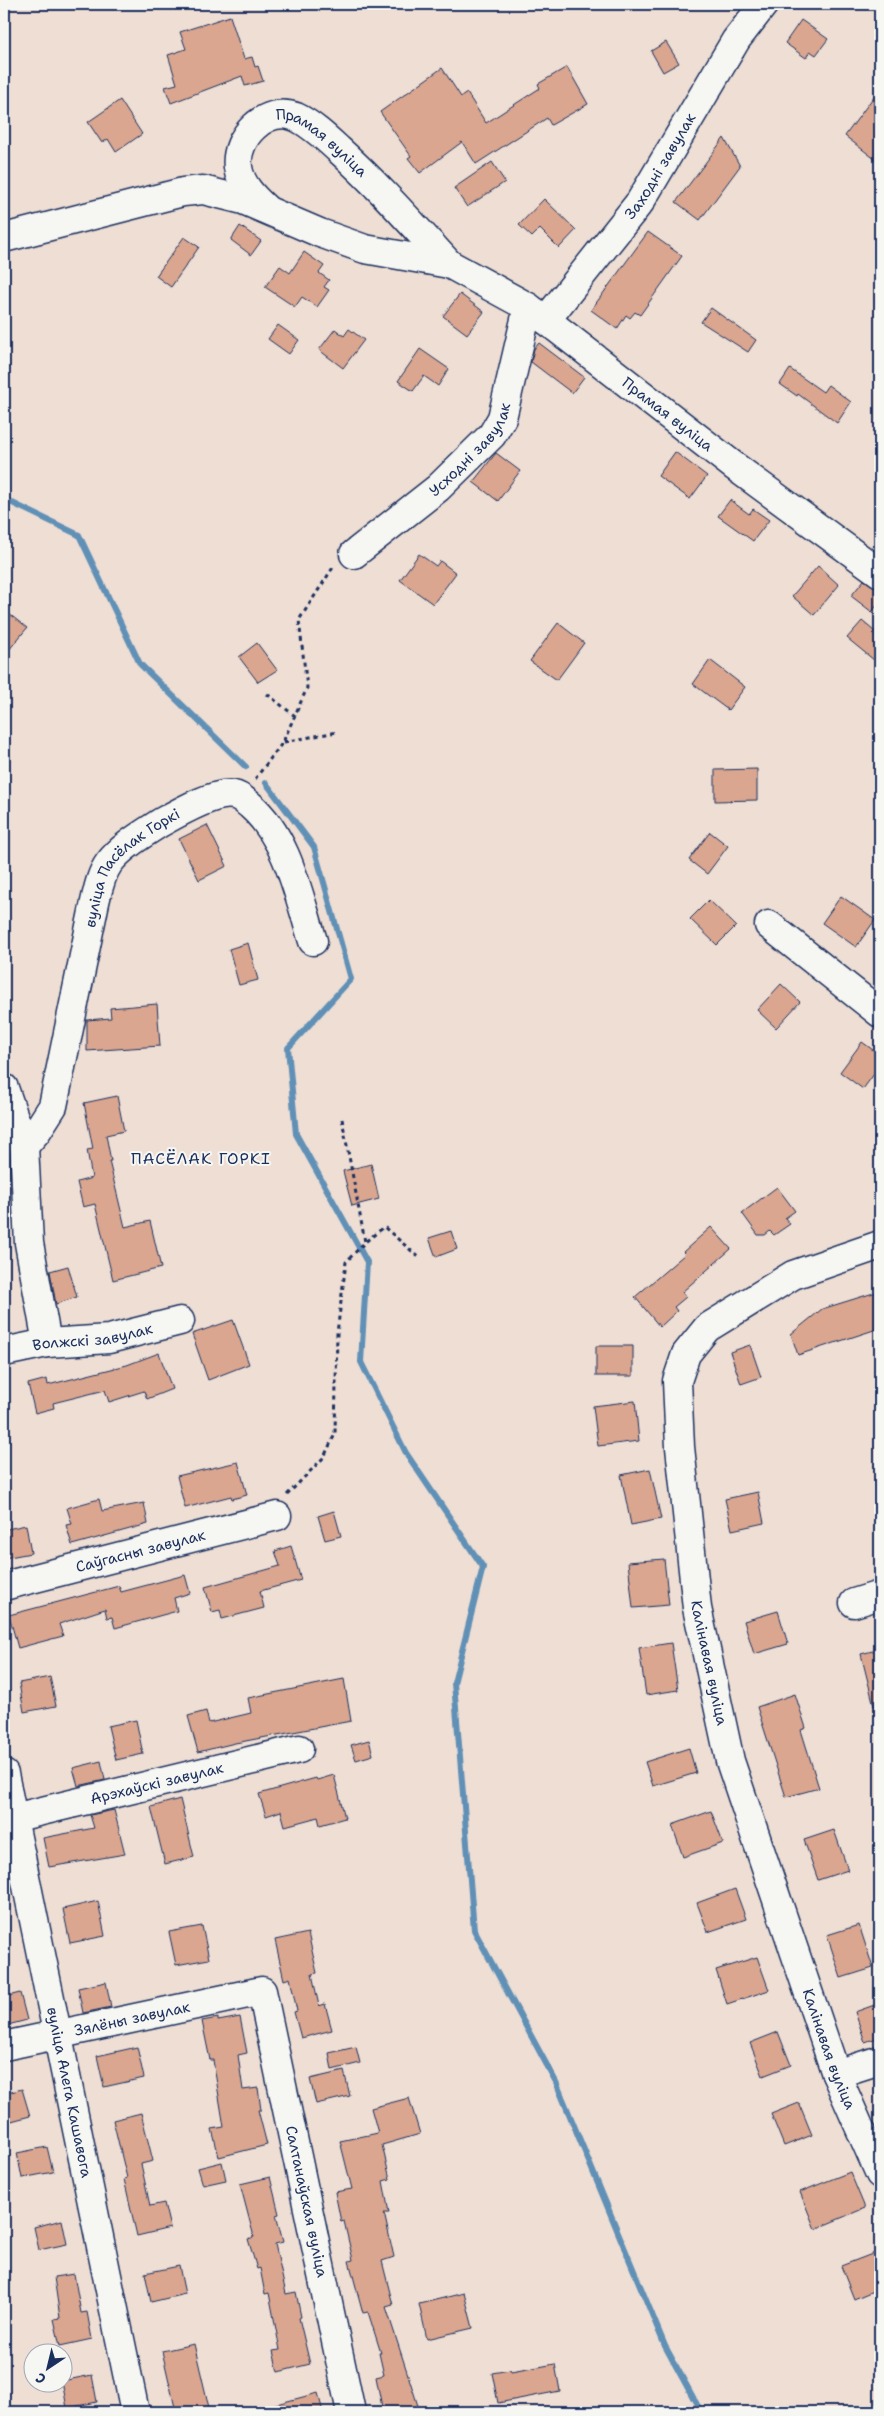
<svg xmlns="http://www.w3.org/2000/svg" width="884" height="2416" viewBox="0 0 884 2416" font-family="'Shantell Sans',sans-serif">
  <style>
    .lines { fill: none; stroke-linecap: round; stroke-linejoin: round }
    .stream { stroke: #6190b6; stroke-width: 6 }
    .building { fill: #daa68f; stroke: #1b2f5e }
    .minor-casing { stroke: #1b2f5e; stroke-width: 31 }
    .path { stroke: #1b2f5e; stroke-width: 3; stroke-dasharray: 4 4; stroke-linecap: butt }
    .minor { stroke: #f6f6f2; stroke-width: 28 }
    .labels { text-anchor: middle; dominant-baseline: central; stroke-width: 4; stroke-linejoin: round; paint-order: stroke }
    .street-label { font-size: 15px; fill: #1b2f5e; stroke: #f6f6f2 }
    .neighbourhood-label { font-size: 16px; letter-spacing: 1px; fill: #1b2f5e; stroke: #f6f6f2 }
  </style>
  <rect width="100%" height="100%" fill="#eeded4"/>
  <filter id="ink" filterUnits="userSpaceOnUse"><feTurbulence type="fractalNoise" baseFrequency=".02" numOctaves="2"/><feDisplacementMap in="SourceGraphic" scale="10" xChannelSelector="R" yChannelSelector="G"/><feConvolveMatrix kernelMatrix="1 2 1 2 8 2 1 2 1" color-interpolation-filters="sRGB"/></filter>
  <g filter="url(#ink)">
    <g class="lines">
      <path class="stream" d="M4,499L79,535L140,664L246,767
        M266,783L314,847L351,979L288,1048L296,1134L367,1262L361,1362L406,1453L483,1567L454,1683L474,1930L556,2082L665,2346L701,2412"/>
    </g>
    <path class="building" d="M230,16L244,59L252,57L255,67L258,66L263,81L245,86L242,76L171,103L165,87L177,84L168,55L186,49L180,32Z
      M801,20L828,39L816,55L810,51L806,58L785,43Z
      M666,42L679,63L663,72L651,51Z
      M567,67L588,104L551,125L547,118L476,164L462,142L420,173L408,158L411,156L380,112L442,68L461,97L467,93L486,123L540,88L538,84Z
      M880,88V163L845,136Z
      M120,100L142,134L116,152L108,139L102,143L88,122Z
      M724,138L740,166L700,220L676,202Z
      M492,162L505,182L467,207L454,188Z
      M544,199L576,230L559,248L540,229L532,237L519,225Z
      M240,226L261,241L251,255L231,240Z
      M648,232L682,256L640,315L635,312L630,318L626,315L617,329L591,310Z
      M184,237L199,247L171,287L156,276Z
      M304,252L324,266L319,273L329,280L324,287L329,290L317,307L302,297L295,307L265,287L280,266L290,273Z
      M460,294L484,312L467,334L443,316Z
      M711,308L756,340L748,352L701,322Z
      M278,325L299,340L289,354L268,339Z
      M335,329L344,336L349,329L364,340L343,368L319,350Z
      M539,343L584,377L572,393L531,362L534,349Z
      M420,349L449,369L438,386L424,376L413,391L398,381Z
      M790,369L823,392L828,385L851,402L837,423L798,394L797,396L780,384Z
      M675,452L707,476L690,499L658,476Z
      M496,453L520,471L498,501L473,482Z
      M730,500L749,514L753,509L769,520L753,541L718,516Z
      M419,554L436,566L440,561L456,573L433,604L400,580Z
      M818,566L839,585L814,615L792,596Z
      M864,580L880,588V601L872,612L851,596Z
      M4,610L27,628L4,656Z
      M862,621L880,636V665L847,638Z
      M558,623L584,643L557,680L530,661Z
      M257,643L277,670L258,682L239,657Z
      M710,660L745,687L728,710L693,684Z
      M757,769V800L715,801V770Z
      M207,825L227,866L199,880L179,839Z
      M710,832L728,846L707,874L689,860Z
      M841,896L875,920L856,947L822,923Z
      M709,900L736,926L717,945L690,919Z
      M248,943L258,980L239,985L229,949Z
      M781,984L800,1002L776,1028L757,1010Z
      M157,1004L160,1046L87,1051V1020L111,1018L110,1008Z
      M862,1042L880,1055V1066L863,1089L840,1072Z
      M117,1096L124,1131L106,1135L111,1161H109L125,1227L150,1221L161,1268L113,1280L95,1204L83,1207L77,1182L92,1178L87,1150L93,1149L84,1103Z
      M371,1164L379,1199L352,1206L343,1171Z
      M777,1187L795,1211L785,1218L790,1224L774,1235L770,1231L765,1235H758L742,1213Z
      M711,1227L731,1249L682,1292L686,1297L674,1307L677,1311L660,1327L635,1297L685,1254L683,1252Z
      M451,1231L457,1249L436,1257L429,1238Z
      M68,1266L77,1297L56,1304L50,1271Z
      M880,1291V1328L798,1355L791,1334L822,1309Z
      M233,1320L249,1364L208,1380L192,1334Z
      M750,1345L761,1377L741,1384L730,1352Z
      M596,1346H633V1376H596Z
      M159,1353L172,1389L147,1399L144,1391L109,1402L105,1390L53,1403L54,1408L35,1413L28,1384L47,1379L48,1385L127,1365Z
      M635,1401L639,1441L598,1446L593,1406Z
      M238,1462L247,1495L232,1499L231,1496L185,1508L177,1476Z
      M650,1469L661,1519L631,1525L621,1475Z
      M758,1492L764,1523L732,1530L725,1499Z
      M99,1499L102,1511L144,1503L148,1524L72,1545L66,1525L72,1524L67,1508Z
      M334,1511L341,1536L325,1540L318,1516Z
      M26,1525L31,1553L4,1558V1537L8,1536L7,1529Z
      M291,1546L301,1580L260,1591L264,1608L222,1619L220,1610L212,1612L205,1587L280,1566L275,1551Z
      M664,1559L669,1605L633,1608L628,1562Z
      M185,1575L190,1593L174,1598L177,1611L115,1628L112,1617L107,1618L105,1609L59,1624L63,1636L18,1648L9,1615L119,1586L121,1592Z
      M778,1611L788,1644L754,1654L744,1621Z
      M671,1643L678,1690L646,1695L639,1648Z
      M880,1649V1706H874L861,1654Z
      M50,1677L56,1706L24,1712L19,1683Z
      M344,1679L351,1721L235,1743L198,1752L188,1716L206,1711L209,1723L251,1713L248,1698Z
      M795,1694L806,1728L801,1730L819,1788L786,1797L757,1707Z
      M136,1720L143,1754L116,1760L108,1726Z
      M369,1740L373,1755L356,1760L351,1745Z
      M689,1748L696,1773L653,1786L645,1762Z
      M101,1761L105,1780L78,1786L73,1768Z
      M334,1775L345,1818L320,1825L318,1817L285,1826L281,1811L266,1816L259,1794L316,1778L317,1780Z
      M180,1799L194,1857L165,1864L151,1807Z
      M114,1810L125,1854L49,1867L43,1838L94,1828L90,1815Z
      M711,1811L723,1843L683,1857L672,1825Z
      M834,1830L848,1870L818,1880L804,1840Z
      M735,1889L746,1919L708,1932L697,1903Z
      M98,1901L105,1936L70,1943L63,1909Z
      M859,1925L873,1968L841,1978L827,1935Z
      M202,1926L209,1959L176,1965L169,1932Z
      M308,1933L317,1973L312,1974L319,2006L325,2004L332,2030L301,2038L294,2012L297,2011L290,1978L284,1980L275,1940Z
      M757,1957L769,1990L727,2004L716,1970Z
      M106,1982L111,2007L83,2013L78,1988Z
      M20,1993L27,2020L4,2026V1997Z
      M880,2003V2037L865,2042L855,2012Z
      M240,2017L247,2053L238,2055L243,2090L258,2088L261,2110H258L267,2145L219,2157L212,2129L224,2127L213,2060H210L202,2021L218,2018V2021Z
      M778,2032L791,2065L763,2076L750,2043Z
      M137,2047L144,2078L104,2087L97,2056Z
      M356,2047L360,2063L332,2070L329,2053Z
      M344,2071L350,2096L316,2104L310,2079Z
      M22,2089L30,2116L4,2123V2094Z
      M409,2098L420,2134L382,2145L390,2179L383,2181L389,2213H384L394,2257L382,2261L393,2305L386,2307L420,2412H383L376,2377L384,2375L379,2353H381L368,2312L363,2313L349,2261L353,2260L344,2221L341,2222L335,2192L352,2189L340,2141L378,2133L371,2108Z
      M799,2103L812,2135L784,2146L771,2114Z
      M141,2113L153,2161L141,2164L150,2206L164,2203L170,2228L137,2236L124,2179L127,2178L113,2120Z
      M47,2147L53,2172L22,2178L17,2153Z
      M222,2162L226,2180L203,2185L198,2168Z
      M850,2172L865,2208L815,2229L800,2192Z
      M270,2177L279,2214L276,2215L283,2242L275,2244L286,2294L296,2292L301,2317L299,2318L310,2364L278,2372L273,2351L280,2350L269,2293L265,2294L260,2268L257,2269L248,2239L254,2237L240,2184Z
      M62,2220L67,2244L39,2250L34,2227Z
      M880,2251V2288L854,2299L841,2266Z
      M179,2266L185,2294L151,2302L145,2273Z
      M74,2274L81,2313L87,2312L92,2339L60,2346L54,2319L60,2318L54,2277Z
      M464,2293L473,2328L427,2339L419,2304Z
      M194,2344L210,2412H176L162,2351Z
      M555,2364L560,2391L498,2403L492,2373L510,2370L511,2372Z
      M92,2375L97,2402L67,2408L62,2381Z
      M318,2393L323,2412H266L265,2407Z"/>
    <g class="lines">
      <defs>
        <g id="minor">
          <path id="s1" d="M265,208C253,197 240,184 238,167C234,138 266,105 296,117C311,124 326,138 338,149C378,185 413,225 449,264"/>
          <path id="s2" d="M4,238L183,192L203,190L243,200L320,233L365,249L449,264L528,307L546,320L734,466L880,573"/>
          <path id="s3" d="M546,320L640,202L736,40L764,4"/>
          <path id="s4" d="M354,554L438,488L492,435L502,418L528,307"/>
          <path d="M769,925L880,1013"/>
          <path d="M4,1088L24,1146L29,1243L47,1343"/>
          <path id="s5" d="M24,1146L37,1131L53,1106L95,902C98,889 101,874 109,863C121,847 143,834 160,823C176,814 215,791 234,795C240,796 245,801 250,805C288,838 298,894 313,941"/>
          <path id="s6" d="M880,1245L793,1275L707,1328L686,1354L677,1381L680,1447L697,1608L730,1761L836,2074L880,2174"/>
          <path id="s7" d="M4,1352L47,1343L109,1339L180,1321"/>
          <path id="s8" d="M4,1586L277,1516"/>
          <path d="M854,1603L880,1595"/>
          <path id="s9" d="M4,1774L135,2412"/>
          <path id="s10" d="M13,1818L299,1749"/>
          <path id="s11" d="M4,2046L262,1991L351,2412"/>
          <path d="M836,2074L880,2060"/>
        </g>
      </defs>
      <use href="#minor" class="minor-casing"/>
      <path class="path" d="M267,694L295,716
        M284,742L337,732
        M255,779L283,742L307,688L299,620L334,566
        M342,1119L365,1242
        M287,1495L324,1457L335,1434L337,1333L346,1262L365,1242L384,1227L421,1259"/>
      <use href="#minor" class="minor"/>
    </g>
  </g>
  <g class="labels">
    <g class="street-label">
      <text stroke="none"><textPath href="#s1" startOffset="175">Прамая вуліца</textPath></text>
      <text stroke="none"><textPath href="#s3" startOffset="192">Заходні завулак</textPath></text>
      <text stroke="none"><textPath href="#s2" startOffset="729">Прамая вуліца</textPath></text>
      <text stroke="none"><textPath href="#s4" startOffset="158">Усходні завулак</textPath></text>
      <text stroke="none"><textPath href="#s5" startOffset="309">вуліца Пасёлак Горкі</textPath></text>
      <text stroke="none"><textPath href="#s7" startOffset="90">Волжскі завулак</textPath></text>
      <text stroke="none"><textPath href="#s8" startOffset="141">Саўгасны завулак</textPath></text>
      <text stroke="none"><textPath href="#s6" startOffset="539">Калінавая вуліца</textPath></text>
      <text stroke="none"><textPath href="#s10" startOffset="148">Арэхаўскі завулак</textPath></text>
      <text stroke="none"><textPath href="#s11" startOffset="131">Зялёны завулак</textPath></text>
      <text stroke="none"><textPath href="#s6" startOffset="944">Калінавая вуліца</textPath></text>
      <text stroke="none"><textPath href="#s9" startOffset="325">вуліца Алега Кашавога</textPath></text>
      <text stroke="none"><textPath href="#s11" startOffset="479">Салтанаўская вуліца</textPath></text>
    </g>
    <g class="neighbourhood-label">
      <text x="201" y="1158">ПАСЁЛАК ГОРКІ</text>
    </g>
  </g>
  <rect width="884" height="2416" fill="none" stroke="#f6f6f2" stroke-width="20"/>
  <rect x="10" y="10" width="864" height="2396" fill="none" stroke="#1b2f5e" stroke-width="2" filter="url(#ink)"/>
  <g transform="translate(48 2368) rotate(215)"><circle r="24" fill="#f6f6f2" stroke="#9ea6b7"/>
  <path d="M0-4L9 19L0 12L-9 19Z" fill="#1b2f5e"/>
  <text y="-8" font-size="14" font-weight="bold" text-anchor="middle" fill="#1b2f5e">С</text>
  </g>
</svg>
